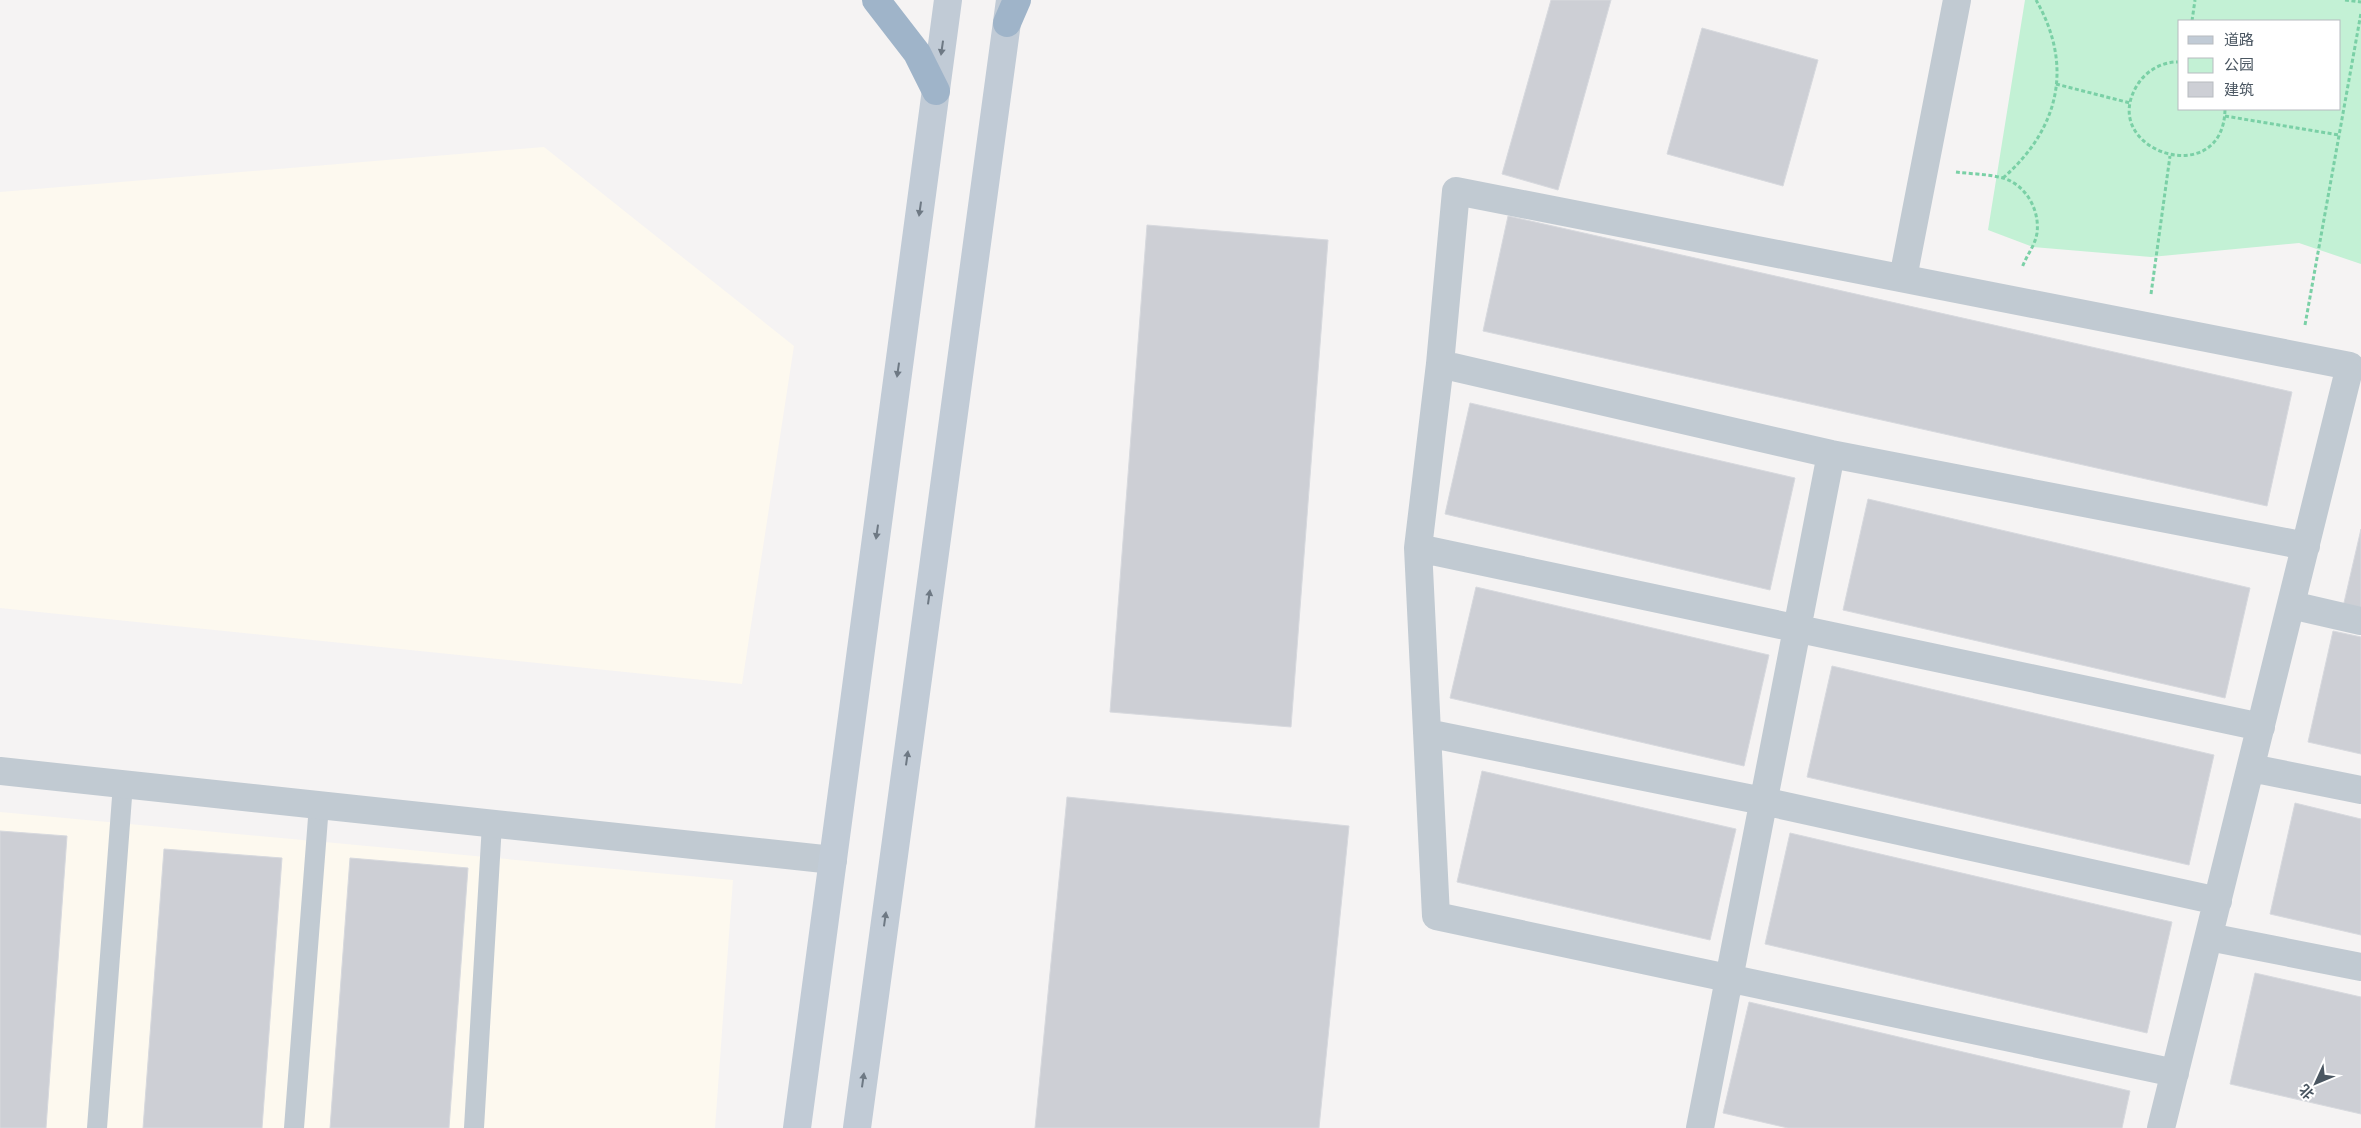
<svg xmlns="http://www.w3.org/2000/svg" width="2361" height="1128" viewBox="0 0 2361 1128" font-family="'Archivo Narrow','Noto Sans SC',sans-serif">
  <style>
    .commercial { fill: #fdf9ef }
    .green { fill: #c3f1d5; fill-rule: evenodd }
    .building { fill: #cdcfd5; stroke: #d7d9de }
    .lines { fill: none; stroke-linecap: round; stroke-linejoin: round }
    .path { stroke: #7ad0a6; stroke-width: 3; stroke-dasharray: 4 2.5; stroke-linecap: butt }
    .service { stroke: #c1cad2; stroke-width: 20 }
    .minor { stroke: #c1cad2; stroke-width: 28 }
    .secondary { stroke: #c1cbd6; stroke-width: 28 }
    .trunk { stroke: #9fb4c9; stroke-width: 28 }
    .oneway { fill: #6e7984 }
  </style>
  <rect width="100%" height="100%" fill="#f5f3f3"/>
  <path class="commercial" d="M544,147L794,346L742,684L0,608V192Z
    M0,812L733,880L715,1128H0Z"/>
  <path class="green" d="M2025,0H2361V264L2299,243L2151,257L2033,247L1988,230ZM2180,21H2340V109H2180Z"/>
  <path class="building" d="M1551,0H1611L1558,190L1502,174Z
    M1702,28L1818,60L1783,186L1667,154Z
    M1508,216L2292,392L2267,506L1483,331Z
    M1147,225L1328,240L1291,727L1110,712Z
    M1470,403L1795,478L1770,590L1445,514Z
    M1868,499L2250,588L2225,698L1843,610Z
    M2361,529V611L2343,607Z
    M1476,587L1769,655L1744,766L1450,698Z
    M2333,631L2361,637V754L2308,742Z
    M1832,666L2214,755L2189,865L1807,777Z
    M1482,771L1736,829L1710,940L1457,882Z
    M1067,797L1349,826L1319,1128H1035Z
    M2295,803L2361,819V935L2270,914Z
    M0,831L67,836L46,1128H0Z
    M1790,833L2172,922L2147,1033L1765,944Z
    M164,849L282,858L262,1128H143Z
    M350,858L468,868L449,1128H330Z
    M2255,973L2361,997V1114L2230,1084Z
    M1749,1002L2130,1091L2122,1128H1788L1723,1113Z"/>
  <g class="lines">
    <path class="path" d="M2345,0L2361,2
      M2192,21L2195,0
      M2180,62C2165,61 2149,69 2140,81C2091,149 2224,194 2225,109
      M2056,84L2130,103
      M2225,116L2339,135
      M1956,172C1971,174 1989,174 2003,178C2026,185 2040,210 2037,233C2035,246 2026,256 2022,268
      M2003,178C2059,129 2074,66 2036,0
      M2151,294L2170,156
      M2305,325L2361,13"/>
    <path class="service" d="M97,1128L123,784
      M294,1128L319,805
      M474,1128L492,824"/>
    <path class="minor" d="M1903,278L1957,0
      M1440,364L1831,454L2306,546
      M1418,548L2261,727
      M2291,605L2361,621
      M1427,733L1763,801L2218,901
      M2251,768L2361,790
      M0,771L833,860
      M2209,937L2361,967
      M1700,1128L1831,454
      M2161,1128L2350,366L1456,191L1440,364L1418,548L1436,916L2175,1073"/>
    <path class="secondary" d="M797,1128L948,0
      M857,1128L1010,0"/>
    <path class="trunk" d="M876,0L917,53L936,91
      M1007,23L1017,0"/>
  </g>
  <defs><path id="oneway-solid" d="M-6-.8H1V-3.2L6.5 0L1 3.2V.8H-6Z" transform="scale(1.25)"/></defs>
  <g class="oneway">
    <use href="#oneway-solid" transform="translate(942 48) rotate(98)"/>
    <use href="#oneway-solid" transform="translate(920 209) rotate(98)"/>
    <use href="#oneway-solid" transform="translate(898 370) rotate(98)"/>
    <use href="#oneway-solid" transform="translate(877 532) rotate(98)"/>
    <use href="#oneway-solid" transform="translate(929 597) rotate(-82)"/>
    <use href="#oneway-solid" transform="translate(907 758) rotate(-82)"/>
    <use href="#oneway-solid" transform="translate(885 919) rotate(-82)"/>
    <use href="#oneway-solid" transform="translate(863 1080) rotate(-82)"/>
  </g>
  <rect x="2178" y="20" width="162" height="90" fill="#ffffff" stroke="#b7bbc0"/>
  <rect x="2188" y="36" width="25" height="8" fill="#c1cbd6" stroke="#b7bbc0"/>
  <text x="2224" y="45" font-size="15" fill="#4a5661">道路</text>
  <rect x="2188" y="58" width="25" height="15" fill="#c3f1d5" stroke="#b7bbc0"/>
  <text x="2224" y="70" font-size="15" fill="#4a5661">公园</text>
  <rect x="2188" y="82" width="25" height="15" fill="#cdcfd5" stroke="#b7bbc0"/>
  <text x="2224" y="95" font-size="15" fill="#4a5661">建筑</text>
  <g transform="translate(2316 1083) rotate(226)" stroke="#ffffff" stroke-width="4" paint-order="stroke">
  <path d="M0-4L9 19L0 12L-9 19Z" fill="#4a5661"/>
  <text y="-8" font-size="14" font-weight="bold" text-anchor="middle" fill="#4a5661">北</text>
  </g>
</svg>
